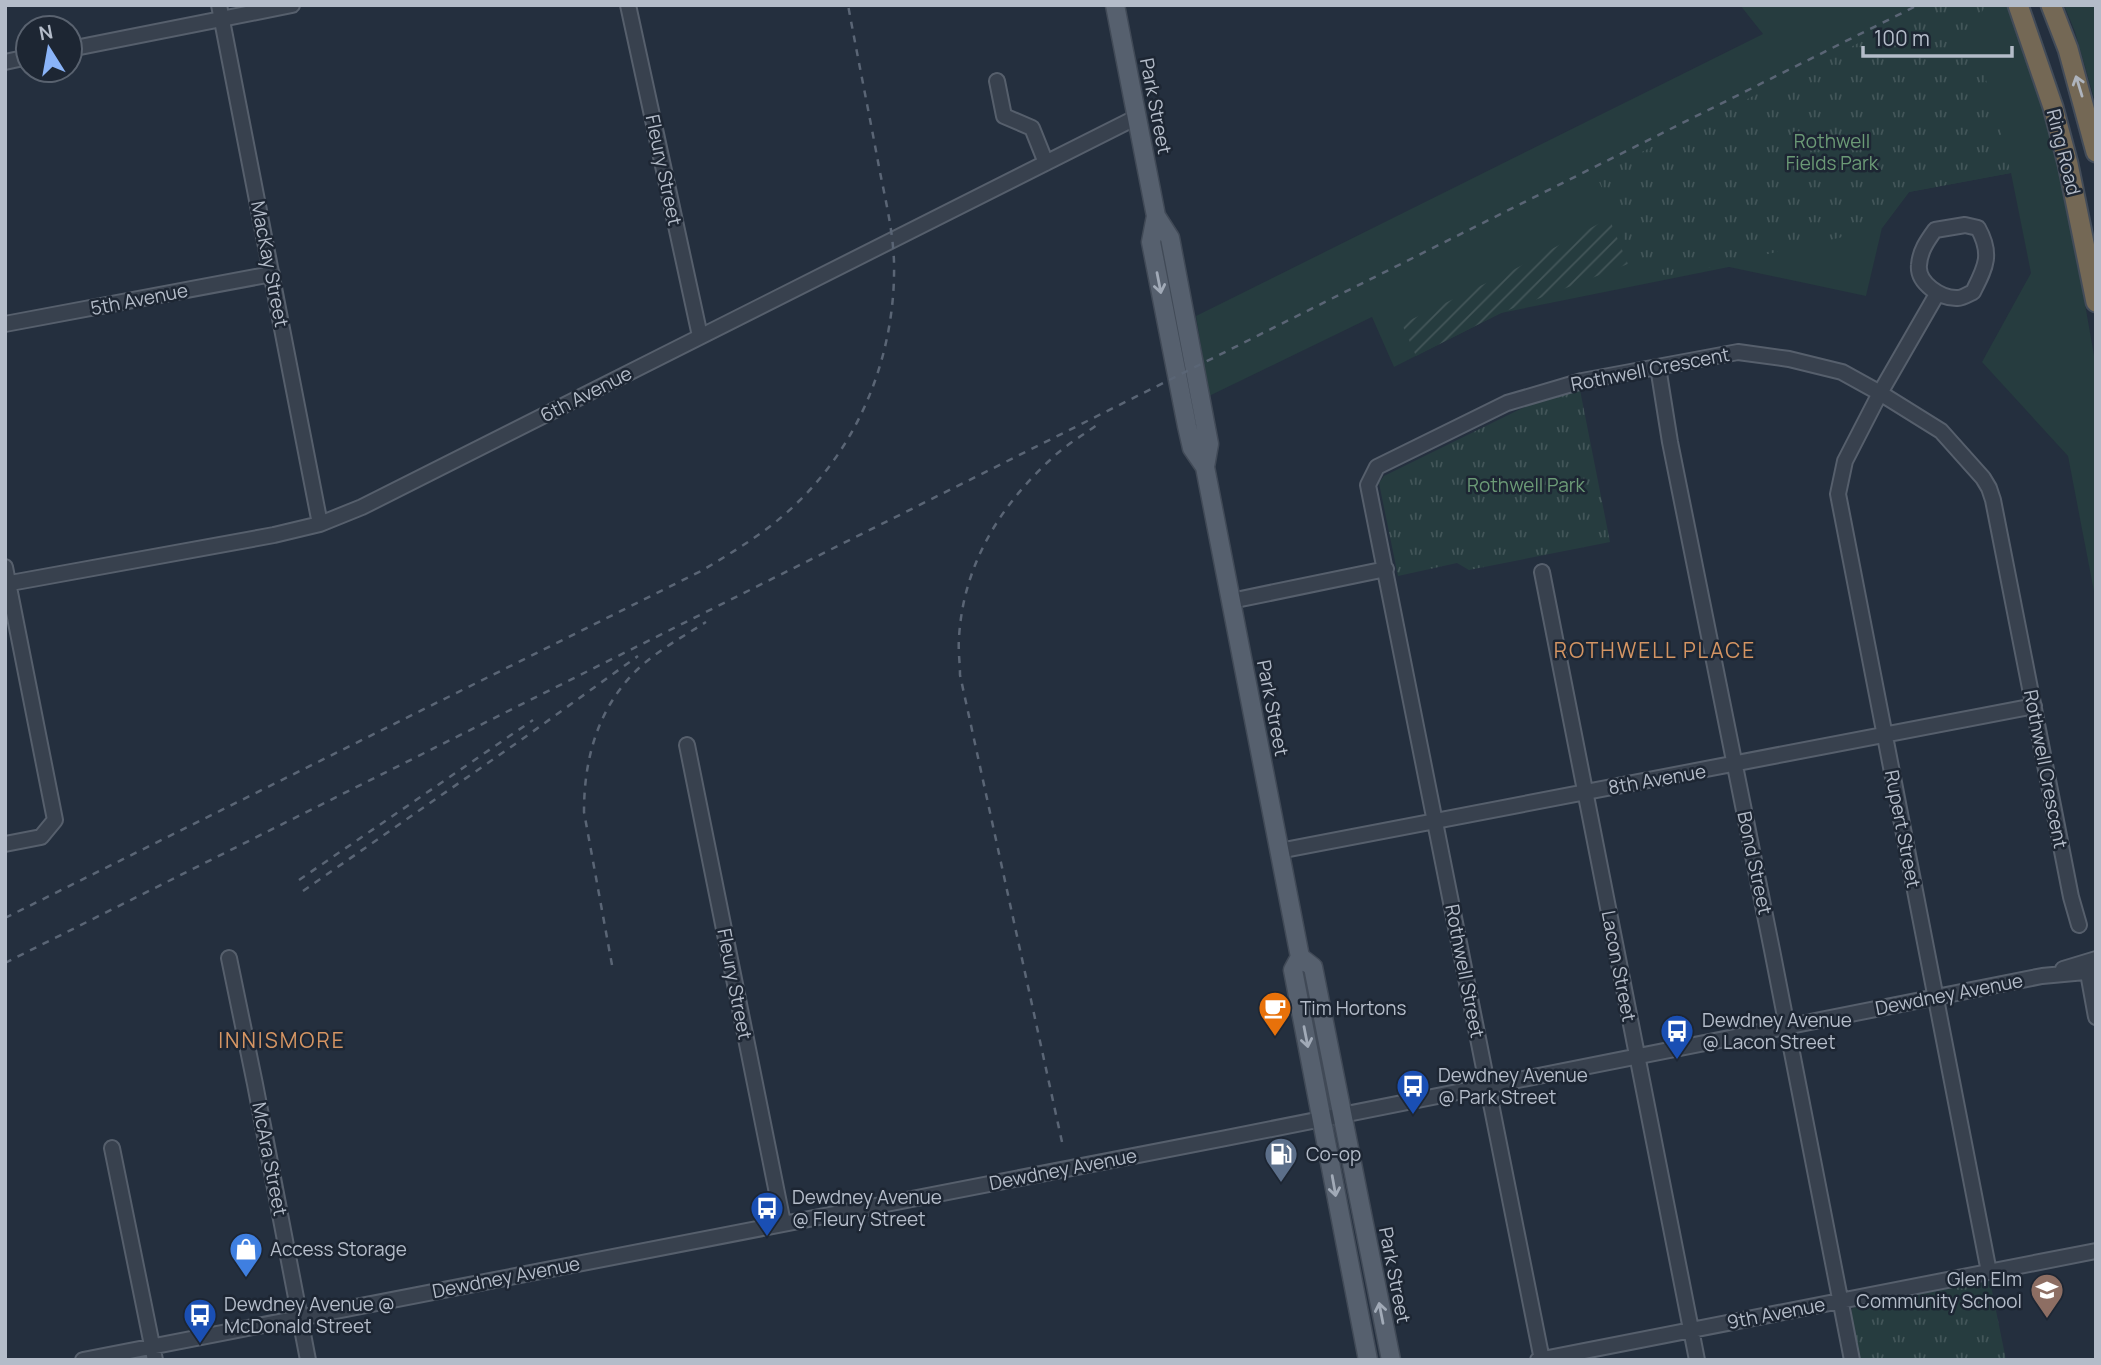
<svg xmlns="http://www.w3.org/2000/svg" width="2101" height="1365" viewBox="0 0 2101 1365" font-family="Manrope,sans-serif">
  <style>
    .grass { fill: #263c3f }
    .park { fill: url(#park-tufts) }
    .garden { fill: url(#garden-furrows) }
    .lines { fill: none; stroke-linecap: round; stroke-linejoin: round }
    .minor-casing { stroke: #565f6c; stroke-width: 18 }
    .major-casing { stroke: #414a57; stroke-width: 21 }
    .highway-casing { stroke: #434c59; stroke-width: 23 }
    .minor { stroke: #38414e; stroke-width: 14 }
    .major { stroke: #56606e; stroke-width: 18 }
    .highway { stroke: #746855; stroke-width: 19 }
    .rail { stroke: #5a6575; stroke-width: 2.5; stroke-dasharray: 7 7; stroke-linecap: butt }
    .oneway { stroke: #aeb4bd }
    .oneway2 { stroke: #a1aab7 }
    .labels { text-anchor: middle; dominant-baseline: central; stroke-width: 5; stroke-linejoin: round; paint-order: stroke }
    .street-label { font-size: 19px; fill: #b4bcc9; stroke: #1d2633 }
    .park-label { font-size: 19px; fill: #6b9a76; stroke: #1d2633 }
    .poi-label { font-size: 19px; fill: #b4bcc9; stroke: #1d2633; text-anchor: start }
    .neighbourhood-label { font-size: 21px; letter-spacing: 2px; fill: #d59563; stroke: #1d2633 }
  </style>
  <defs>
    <pattern id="park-tufts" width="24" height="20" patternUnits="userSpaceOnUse" patternTransform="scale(1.75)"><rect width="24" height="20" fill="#263c3f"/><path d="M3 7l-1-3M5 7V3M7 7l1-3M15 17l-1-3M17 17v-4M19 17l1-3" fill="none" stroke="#435659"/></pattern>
    <pattern id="garden-furrows" width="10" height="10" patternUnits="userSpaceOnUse" patternTransform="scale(1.75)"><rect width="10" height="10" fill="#263c3f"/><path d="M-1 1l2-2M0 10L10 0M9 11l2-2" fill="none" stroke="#435659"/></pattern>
  </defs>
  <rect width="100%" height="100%" fill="#242f3e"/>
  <path class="grass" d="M1740,5H2010L2038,89L2058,164L2077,258L2096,367V602L2068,456L1982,362L2031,273L2011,173L1909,192L1882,228L1866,296L1729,267L1501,313L1394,367L1372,317L1209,396L1196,316L1763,34Z
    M2064,5H2096V105L2075,32Z"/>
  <path class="park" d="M1934,5H1986L1970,32L1992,98L2011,173L1909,192L1882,228L1637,284L1622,233L1596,175Z
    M1580,390L1610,542L1469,570L1457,563L1398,576L1379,483L1384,476L1545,397Z
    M1990,1281L2006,1360H1860L1851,1314L1852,1309L1856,1306Z"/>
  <path class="garden" d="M1609,218L1628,264L1501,313L1416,356L1402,324L1513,270Z"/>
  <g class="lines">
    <defs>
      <path id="minor" d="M219,5L320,524
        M628,5L700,336
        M70,49L292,5
        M5,62L28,57
        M997,81L1004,116L1032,128L1046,163
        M1965,225L1978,228C1993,255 1985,268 1973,292C1969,294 1962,298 1958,298C1941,299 1917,283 1919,265C1920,251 1927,241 1935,230Z
        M1937,294L1880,393L1845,461L1838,494L1989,1272
        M5,324L272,274
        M1658,367L1670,442L1772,950L1852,1360
        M5,567L55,820L41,837L5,844
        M1542,572L1697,1360
        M5,584L274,535L320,524L362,507L1137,117
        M1231,601L1386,569
        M687,745L783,1223
        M1279,851L2034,706
        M229,958L255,1084L308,1360
        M2063,969L2096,959
        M2088,973L2096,1017
        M112,1148L155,1360
        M83,1360L1226,1138L2042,976L2096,971
        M1538,1360L2096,1251
        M1542,1360L1368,485L1377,467L1507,403L1582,381L1738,352L1789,359L1842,372L1880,393L1941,431L1983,478L1989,488L1993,500L2071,897L2079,925"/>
      <path id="major" d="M1115,5L1156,216L1151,242L1187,426L1192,448L1205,467
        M1156,216L1170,238L1209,444L1205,467L1300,957L1293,970L1368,1360
        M1300,957L1313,967L1391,1360"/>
      <path id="highway" d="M2018,5L2053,107L2068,164L2096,302
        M2051,5L2068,49L2096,152"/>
    </defs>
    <use href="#minor" class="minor-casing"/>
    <use href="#major" class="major-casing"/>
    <use href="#highway" class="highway-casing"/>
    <use href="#minor" class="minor"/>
    <use href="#major" class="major"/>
    <use href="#highway" class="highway"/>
    <path class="rail" d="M299,880L533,720
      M303,891L521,740L638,656
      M5,918L703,570C736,550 770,530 798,502C862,440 896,351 894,262C893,230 885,198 879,167C869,113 858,59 848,5
      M5,963L1918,5
      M612,965L584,812C584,762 596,714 631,676C651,654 681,638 706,622
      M1062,1142L960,675C960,663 958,650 959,638C963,566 999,507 1050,460C1064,446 1082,436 1098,424"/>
  </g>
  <defs><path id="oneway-shaft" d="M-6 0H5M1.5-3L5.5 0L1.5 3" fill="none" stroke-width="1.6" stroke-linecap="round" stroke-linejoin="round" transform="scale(1.75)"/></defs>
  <use class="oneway" href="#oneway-shaft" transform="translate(2079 86) rotate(-107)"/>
  <g class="oneway2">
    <use href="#oneway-shaft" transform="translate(1159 283) rotate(79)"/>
    <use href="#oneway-shaft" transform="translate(1306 1037) rotate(79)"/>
    <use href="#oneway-shaft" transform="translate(1334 1186) rotate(80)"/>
    <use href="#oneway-shaft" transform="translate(1381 1313) rotate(-101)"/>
  </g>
  <defs>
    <symbol id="cafe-pin" viewBox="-11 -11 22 30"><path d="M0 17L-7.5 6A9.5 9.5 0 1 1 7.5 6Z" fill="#e8710a" stroke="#1d2633"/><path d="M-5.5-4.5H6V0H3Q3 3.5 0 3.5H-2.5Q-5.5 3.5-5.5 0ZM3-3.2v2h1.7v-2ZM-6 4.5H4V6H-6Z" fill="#fff"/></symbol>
    <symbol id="bus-pin" viewBox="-11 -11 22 30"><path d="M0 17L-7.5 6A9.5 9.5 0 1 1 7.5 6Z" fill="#1a4fb4" stroke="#1d2633"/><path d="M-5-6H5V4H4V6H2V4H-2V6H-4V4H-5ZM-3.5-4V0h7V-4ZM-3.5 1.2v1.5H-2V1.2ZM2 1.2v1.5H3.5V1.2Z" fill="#fff"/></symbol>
    <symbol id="fuel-pin" viewBox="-11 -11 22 30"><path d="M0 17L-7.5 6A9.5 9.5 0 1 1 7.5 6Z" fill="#5c6f8a" stroke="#1d2633"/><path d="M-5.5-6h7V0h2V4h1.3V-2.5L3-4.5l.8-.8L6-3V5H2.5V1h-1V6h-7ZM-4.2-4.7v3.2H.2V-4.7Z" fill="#fff"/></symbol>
    <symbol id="shop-pin" viewBox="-11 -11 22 30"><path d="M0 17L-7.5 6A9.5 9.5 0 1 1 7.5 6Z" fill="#3f7fe0" stroke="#1d2633"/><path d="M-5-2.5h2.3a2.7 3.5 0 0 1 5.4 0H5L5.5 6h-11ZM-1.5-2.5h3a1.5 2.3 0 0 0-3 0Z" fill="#fff"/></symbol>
    <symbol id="school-pin" viewBox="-11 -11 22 30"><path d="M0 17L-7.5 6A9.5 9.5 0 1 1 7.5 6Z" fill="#8d6e63" stroke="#1d2633"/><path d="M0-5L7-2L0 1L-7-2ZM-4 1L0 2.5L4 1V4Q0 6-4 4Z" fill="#fff"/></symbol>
  </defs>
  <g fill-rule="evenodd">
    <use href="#cafe-pin" x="1256" y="989" width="38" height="52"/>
    <use href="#bus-pin" x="1658" y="1012" width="38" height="52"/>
    <use href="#bus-pin" x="1394" y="1067" width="38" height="52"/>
    <use href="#fuel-pin" x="1262" y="1135" width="38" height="52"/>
    <use href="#bus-pin" x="748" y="1189" width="38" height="52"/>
    <use href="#shop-pin" x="227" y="1230" width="38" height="52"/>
    <use href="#school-pin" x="2028" y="1271" width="38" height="52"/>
    <use href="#bus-pin" x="181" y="1296" width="38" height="52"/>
  </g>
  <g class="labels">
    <g class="street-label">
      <text transform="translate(1156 106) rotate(79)">Park Street</text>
      <text transform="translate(2064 152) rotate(76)">Ring Road</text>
      <text transform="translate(664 170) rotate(78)">Fleury Street</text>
      <text transform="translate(270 264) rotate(79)">MacKay Street</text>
      <text transform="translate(139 299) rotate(-11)">5th Avenue</text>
      <text transform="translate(1650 369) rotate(-11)">Rothwell Crescent</text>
      <text transform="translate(586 394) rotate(-27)">6th Avenue</text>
      <text transform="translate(1273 708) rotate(79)">Park Street</text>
      <text transform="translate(2046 769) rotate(79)">Rothwell Crescent</text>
      <text transform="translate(1657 779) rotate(-10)">8th Avenue</text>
      <text transform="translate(1903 829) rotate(79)">Rupert Street</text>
      <text transform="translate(1755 863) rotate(78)">Bond Street</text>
      <text transform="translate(1619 966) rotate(79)">Lacon Street</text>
      <text transform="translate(1465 971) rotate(79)">Rothwell Street</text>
      <text transform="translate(735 984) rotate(79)">Fleury Street</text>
      <text transform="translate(1949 994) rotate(-11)">Dewdney Avenue</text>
      <text transform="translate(270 1159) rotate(79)">McAra Street</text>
      <text transform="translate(1063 1169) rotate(-11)">Dewdney Avenue</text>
      <text transform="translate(1395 1275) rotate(79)">Park Street</text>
      <text transform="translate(506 1277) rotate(-11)">Dewdney Avenue</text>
      <text transform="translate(1776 1313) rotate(-11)">9th Avenue</text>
    </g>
    <g class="park-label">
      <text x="1832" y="141">Rothwell<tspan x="1832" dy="22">Fields Park</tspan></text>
      <text x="1526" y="485">Rothwell Park</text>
    </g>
    <g class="poi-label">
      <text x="1300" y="1008">Tim Hortons</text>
      <text x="1702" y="1020">Dewdney Avenue<tspan x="1702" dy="22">@ Lacon Street</tspan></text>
      <text x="1438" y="1075">Dewdney Avenue<tspan x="1438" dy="22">@ Park Street</tspan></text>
      <text x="1306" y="1154">Co-op</text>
      <text x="792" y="1197">Dewdney Avenue<tspan x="792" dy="22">@ Fleury Street</tspan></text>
      <text x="270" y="1249">Access Storage</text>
      <text x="2022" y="1279" text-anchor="end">Glen Elm<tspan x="2022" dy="22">Community School</tspan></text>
      <text x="224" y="1304">Dewdney Avenue @<tspan x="224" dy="22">McDonald Street</tspan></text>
    </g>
    <g class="neighbourhood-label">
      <text x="1655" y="650">ROTHWELL PLACE</text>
      <text x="282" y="1040">INNISMORE</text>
    </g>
  </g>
  <rect width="2101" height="1365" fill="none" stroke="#b4bcc9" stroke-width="14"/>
  <g transform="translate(49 49) rotate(349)"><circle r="33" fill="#1d2633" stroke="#59626f" stroke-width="2"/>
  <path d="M0-5L12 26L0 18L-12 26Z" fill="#8ab4f8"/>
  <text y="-10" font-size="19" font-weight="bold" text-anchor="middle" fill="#b4bcc9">N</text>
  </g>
  <path d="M1863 46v10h149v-10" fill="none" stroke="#b4bcc9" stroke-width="3.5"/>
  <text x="1874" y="46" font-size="21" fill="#b4bcc9" stroke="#1d2633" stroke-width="5" paint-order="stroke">100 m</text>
</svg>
